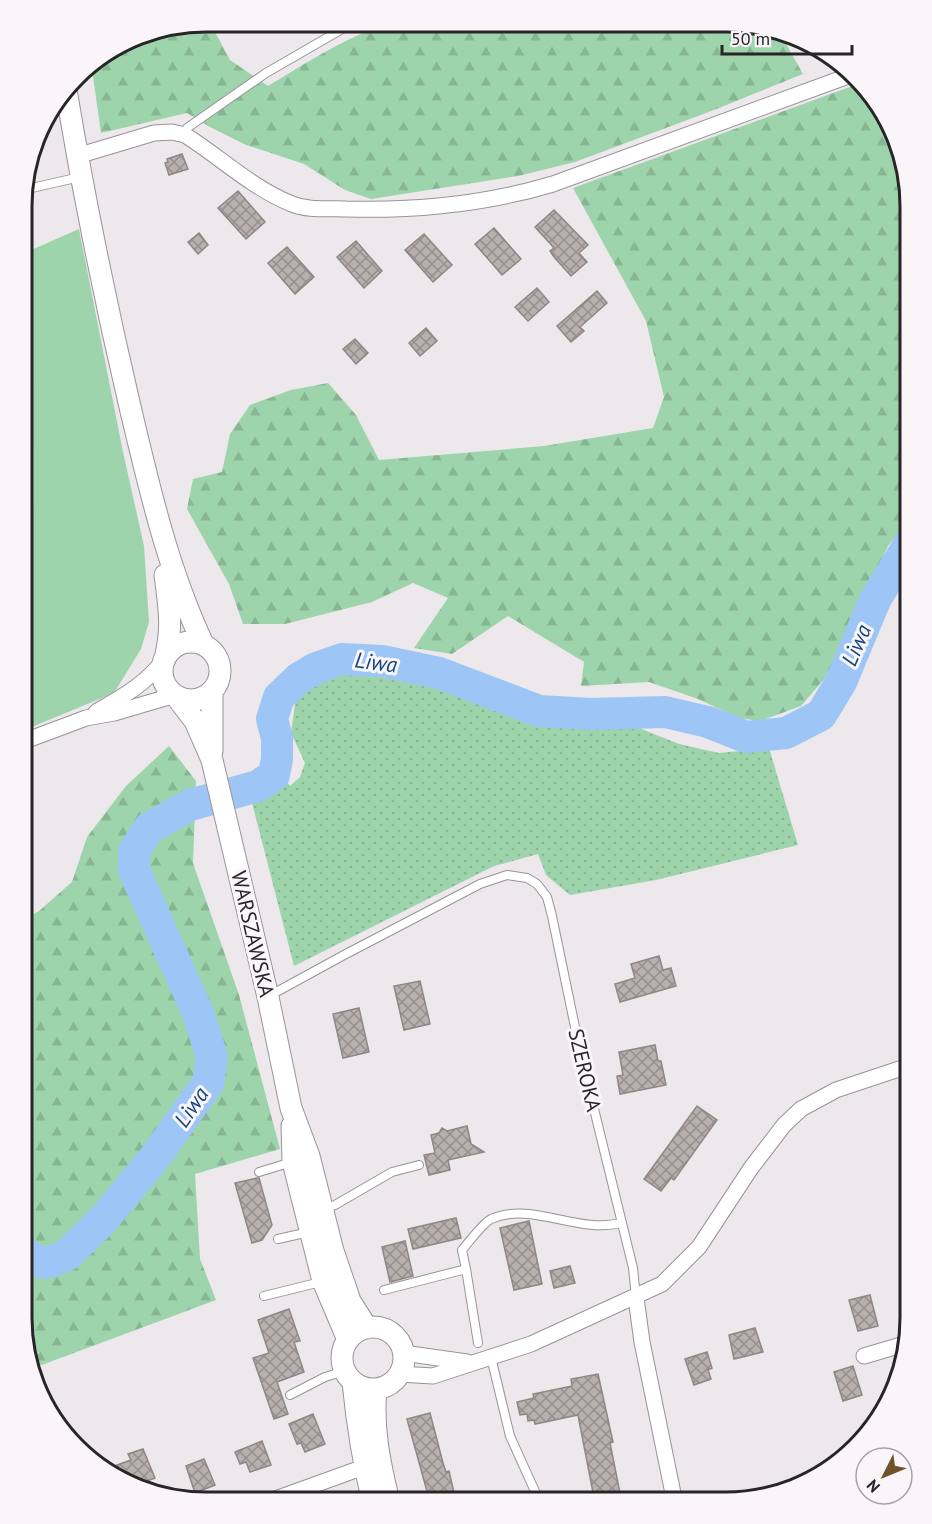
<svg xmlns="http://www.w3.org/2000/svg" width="932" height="1524" viewBox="0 0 932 1524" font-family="'PT Sans',sans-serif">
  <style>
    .grass { fill: url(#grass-dots) }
    .forest { fill: url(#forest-firs) }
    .park { fill: #9ed4ab }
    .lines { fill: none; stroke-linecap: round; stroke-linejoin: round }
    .river { stroke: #9dc6f7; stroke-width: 32 }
    .building { fill: url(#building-cross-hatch); stroke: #8d8785; stroke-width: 1.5 }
    .service-casing { stroke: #989398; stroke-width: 10 }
    .minor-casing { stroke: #989398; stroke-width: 17 }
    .secondary-casing { stroke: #989398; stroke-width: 23 }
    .service { stroke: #fff; stroke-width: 8 }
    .minor { stroke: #fff; stroke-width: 15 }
    .secondary { stroke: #fff; stroke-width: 21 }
    .labels { text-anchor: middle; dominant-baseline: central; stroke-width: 6; stroke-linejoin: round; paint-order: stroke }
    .street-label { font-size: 21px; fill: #272527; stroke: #faf5f9 }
    .water-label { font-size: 22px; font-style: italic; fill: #13467c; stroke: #faf5f9 }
    .rim { fill: none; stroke: #272527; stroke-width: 3 }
  </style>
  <defs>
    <pattern id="grass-dots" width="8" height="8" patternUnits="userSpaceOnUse" patternTransform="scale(1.5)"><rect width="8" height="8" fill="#9ed4ab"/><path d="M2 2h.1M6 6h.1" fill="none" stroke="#88b693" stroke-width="1.8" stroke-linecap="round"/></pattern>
    <pattern id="forest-firs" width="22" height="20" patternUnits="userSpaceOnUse" patternTransform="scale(1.5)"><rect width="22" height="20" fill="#9ed4ab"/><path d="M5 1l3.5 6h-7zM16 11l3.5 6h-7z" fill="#88b693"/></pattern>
    <pattern id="building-cross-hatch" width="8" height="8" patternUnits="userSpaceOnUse" patternTransform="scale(1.5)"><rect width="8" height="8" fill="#b7b0ae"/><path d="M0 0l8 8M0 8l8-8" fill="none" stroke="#958f8e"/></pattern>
  </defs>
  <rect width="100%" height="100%" fill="#ece8ec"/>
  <path class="grass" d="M340,667L397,670L504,704L532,720L573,725L639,728L679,744L719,753L769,748L798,845L656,880L570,895L546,875L538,854L494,866L294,966L250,795L276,784L283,777L290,786L300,777L305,763L291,733L296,696Z"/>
  <path class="forest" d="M205,21H209L230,60L268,86C308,62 347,36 393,22L751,23L781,35L803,74L714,110L575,162L518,176L371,199L345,190L304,164L246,145L210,127L187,113L101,133L91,62L135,35Z
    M858,84L897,135L911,205V518L888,546L825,678L801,706L760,721L739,718L698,699L649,682L581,686L584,662L508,616L452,654L414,648L448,598L413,583L372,602L285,624H243L229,584L187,509L193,479L222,472L230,434L250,405L291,390L328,383L356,415L379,460L544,446L653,428L664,397L646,321L573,188Z
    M169,746L196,781L193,863L239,995L280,1149L195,1174L200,1259L216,1300L31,1369L21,1319L22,920L39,911L72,882L87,837L126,786Z"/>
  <path class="park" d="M79,229L123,452L144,546L149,622L141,649L114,693L22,731V254Z"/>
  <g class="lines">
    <path class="river" d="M21,1251L35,1260L44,1263L51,1262L67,1255L103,1220L156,1156L208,1083L212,1057L198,1013L134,870V851L149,828L190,805L258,786L274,775L277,759V738L272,719L279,697L299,678L316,668L342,659L382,661L439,673L539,711L591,714L665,712L708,722L746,737L786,733L821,715L841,682L875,600L911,541"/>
  </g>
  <path class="building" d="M182,154L188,169L169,175L165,163L168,162L167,159Z
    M238,191L265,222L246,239L218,208Z
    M554,210L588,245L579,253L587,262L571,276L554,257L550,251L554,248L535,227Z
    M494,228L521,259L502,275L475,244Z
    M199,233L208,245L198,254L188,242Z
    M424,234L452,265L433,282L405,250Z
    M356,241L382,271L364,288L337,257Z
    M287,247L314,277L295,294L268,263Z
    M537,288L549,302L528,321L515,307Z
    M597,291L607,303L580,327L584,331L571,342L557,326Z
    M426,328L437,341L420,356L409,343Z
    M355,339L368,353L356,364L343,349Z
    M659,956L663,970L671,968L676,986L620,1002L615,984L635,978L631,964Z
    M420,981L430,1024L404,1030L394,986Z
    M359,1008L369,1052L343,1058L333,1014Z
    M655,1045L658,1061H661L666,1085L620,1094L617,1076L623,1075L619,1052Z
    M697,1106L717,1120L674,1180L671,1178L661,1191L644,1179Z
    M467,1126L471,1144L484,1152L448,1160L450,1170L429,1175L424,1155L435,1153L431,1135L439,1133L442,1128L447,1131Z
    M257,1178H259L272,1225L262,1240L252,1243L235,1183Z
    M456,1218L461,1238L413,1249L408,1229Z
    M529,1221L542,1284L514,1290L500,1228Z
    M405,1241L413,1276L390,1282L382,1247Z
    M570,1266L575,1283L554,1288L550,1271Z
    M870,1295L878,1326L858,1331L849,1300Z
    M289,1309L300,1341L294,1342L304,1372L277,1382L288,1414L274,1419L253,1358L269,1353L258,1320Z
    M755,1328L763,1352L734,1359L729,1335Z
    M707,1352L712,1368L708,1370L711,1379L694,1385L685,1359Z
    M853,1366L862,1395L843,1401L834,1372Z
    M598,1374L613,1442L610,1443L622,1503H595L578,1415L535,1424L534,1420L528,1421L527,1414L520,1415L517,1402L534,1398L533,1394L572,1386L571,1379Z
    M430,1413L443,1463L446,1472L449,1471L455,1497L436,1502H432L430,1494L428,1495L407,1419Z
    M313,1414L325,1444L305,1452L301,1443L297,1444L289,1424Z
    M262,1441L271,1465L250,1472L246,1462L240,1464L235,1452Z
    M143,1449L155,1478L139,1484L121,1477L117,1465L131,1460L128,1454Z
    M204,1459L215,1485L195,1493L186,1466Z"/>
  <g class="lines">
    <defs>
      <path id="service" d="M185,135L187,128L266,73L356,21
        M23,190L80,177
        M269,996L344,955L480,884L507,875L527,878L537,884L547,897L552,916L581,1056L633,1268L636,1298
        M259,1172L292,1162
        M323,1209L335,1205L392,1172L419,1165
        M278,1239L309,1232
        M466,1269L478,1343
        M384,1290L466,1269L462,1250C469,1242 483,1223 491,1219C532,1201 577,1234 621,1223
        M264,1296L321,1282
        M491,1357L510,1436L538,1498
        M290,1395L325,1377L345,1371"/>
      <path id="minor" d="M77,156L154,133L172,132L185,135C220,157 252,188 292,204C309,211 328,208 346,209C416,211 486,204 553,184L851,75
        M96,712C125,695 143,686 165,659
        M22,742L86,718L114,713L175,695
        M636,1298L642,1342L675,1503
        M403,1353L467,1362
        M864,1356L908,1343
        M399,1374L433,1376L531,1344L662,1284L699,1247L751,1168L784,1125L801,1109L836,1090L911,1065
        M267,1502L364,1467"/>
      <path id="secondary" d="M66,90C84,197 106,305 131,411C150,491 168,569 203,644
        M162 671a29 29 0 1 1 58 0a29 29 0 1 1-58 0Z
        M165,659C173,626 169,607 165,575
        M175,695L195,721L212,760L268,997L291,1108L309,1156L333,1251L344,1283L350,1301L367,1328
        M212,751V691
        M292,1126L293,1162L323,1281L348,1340
        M342 1358a31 31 0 1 1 62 0a31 31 0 1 1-62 0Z
        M353,1382C357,1423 363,1462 373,1502
        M376,1389C372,1428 380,1464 389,1502"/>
    </defs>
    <use href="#service" class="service-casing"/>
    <use href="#minor" class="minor-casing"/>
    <use href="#secondary" class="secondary-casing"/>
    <use href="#service" class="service"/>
    <use href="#minor" class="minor"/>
    <use href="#secondary" class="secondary"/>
  </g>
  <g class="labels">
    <g class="street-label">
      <text transform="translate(253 934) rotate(77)">WARSZAWSKA</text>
      <text transform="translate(585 1070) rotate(77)">SZEROKA</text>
    </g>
    <g class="water-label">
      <text transform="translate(856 645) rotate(-67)">Liwa</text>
      <text transform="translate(376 662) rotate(7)">Liwa</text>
      <text transform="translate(191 1107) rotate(-56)">Liwa</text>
    </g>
  </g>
  <path d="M0 0H932V1524H0ZM206 32H726A174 174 0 0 1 900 206V1318A174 174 0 0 1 726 1492H206A174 174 0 0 1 32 1318V206A174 174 0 0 1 206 32Z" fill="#faf5f9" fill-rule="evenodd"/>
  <path class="rim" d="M206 32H726A174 174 0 0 1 900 206V1318A174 174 0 0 1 726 1492H206A174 174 0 0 1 32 1318V206A174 174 0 0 1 206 32Z"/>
  <g transform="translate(884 1476) rotate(227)"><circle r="28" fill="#faf5f9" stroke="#a6a2a5" stroke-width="1.5"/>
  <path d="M0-4.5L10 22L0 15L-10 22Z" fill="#715127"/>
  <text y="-9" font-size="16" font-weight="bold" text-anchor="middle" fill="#272527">N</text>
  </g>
  <path d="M722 45v9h130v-9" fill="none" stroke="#272527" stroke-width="3"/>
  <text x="731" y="45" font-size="18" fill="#272527" stroke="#faf5f9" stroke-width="4.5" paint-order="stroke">50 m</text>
</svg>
